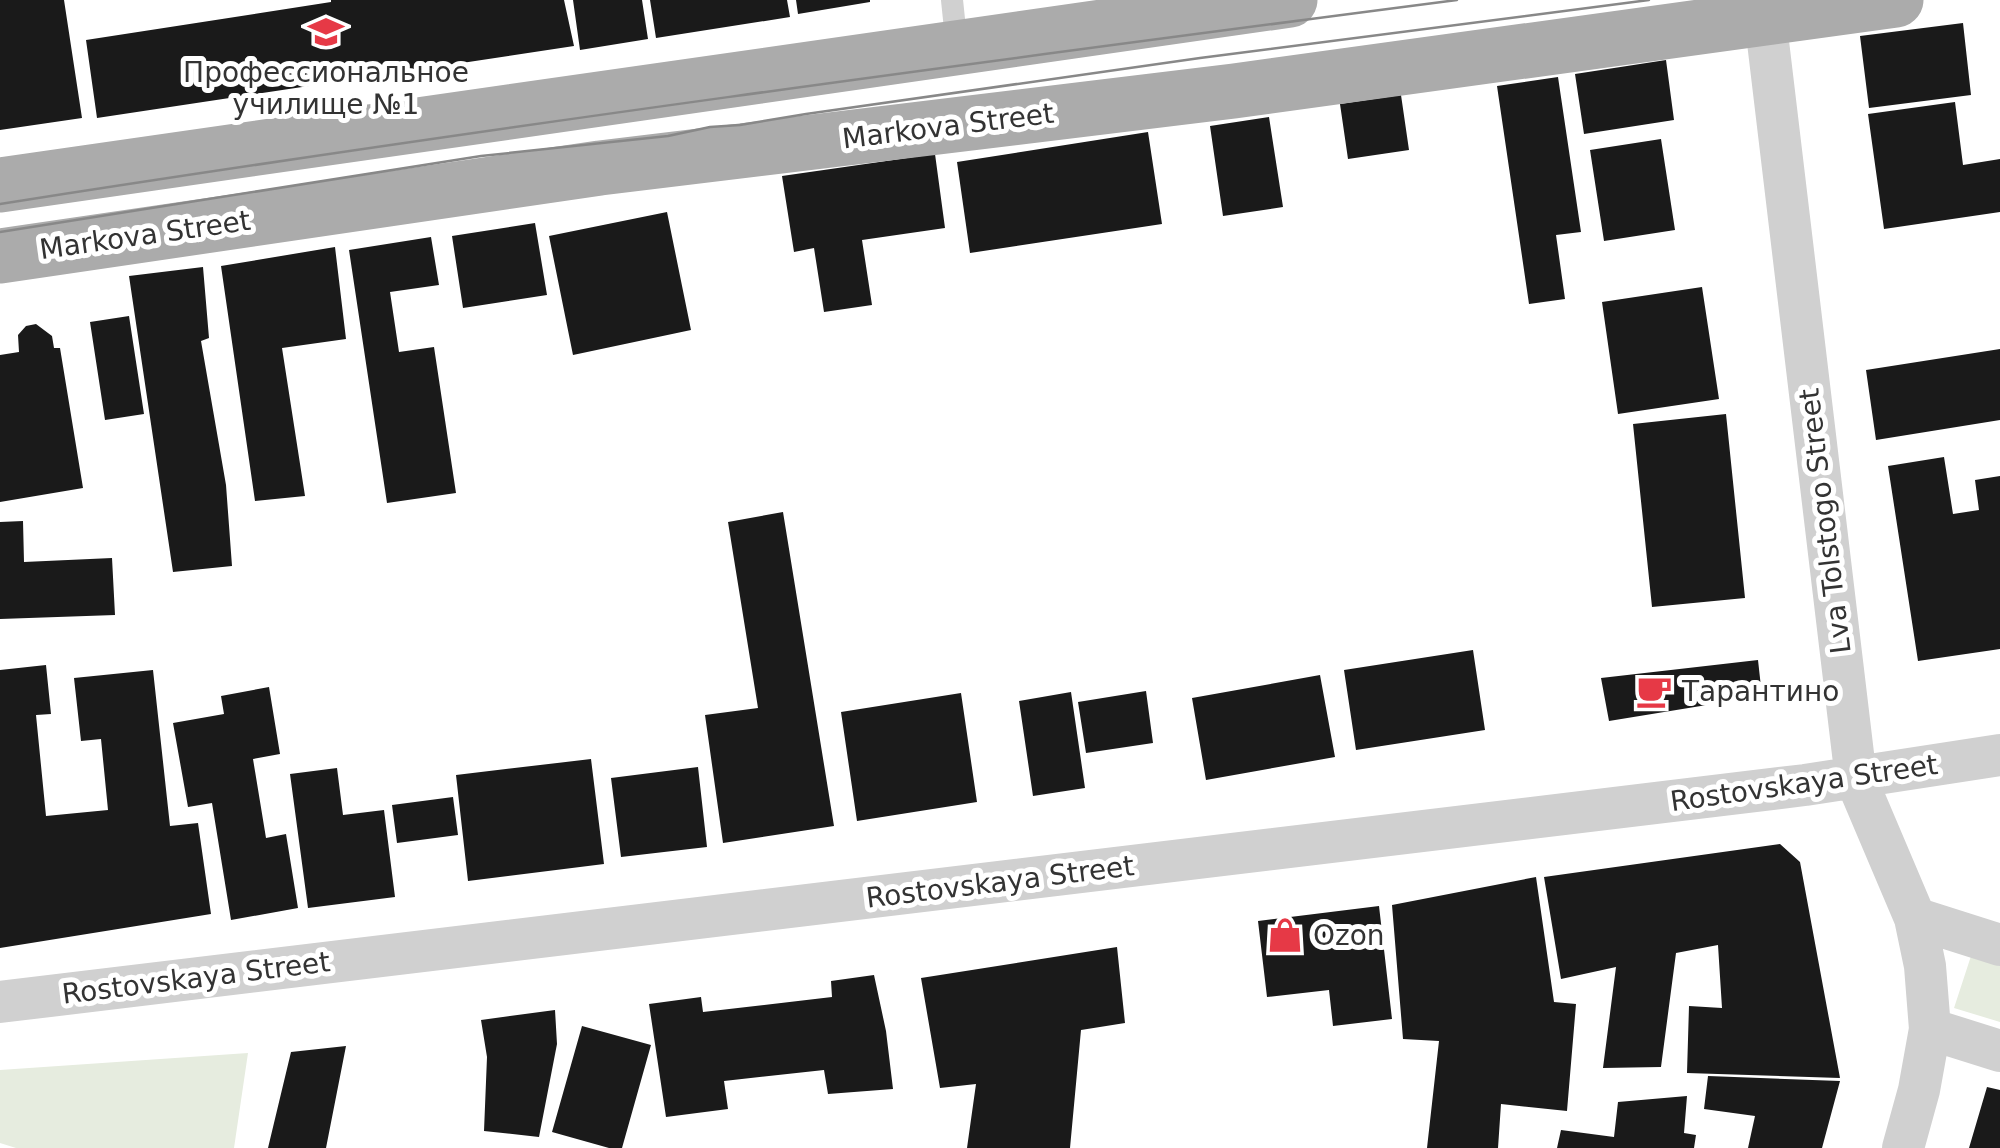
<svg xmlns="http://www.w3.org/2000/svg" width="2000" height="1148" viewBox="0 0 2000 1148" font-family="'DejaVu Sans',sans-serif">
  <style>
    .green { fill: #e6ecdf }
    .building { fill: #1a1a1a }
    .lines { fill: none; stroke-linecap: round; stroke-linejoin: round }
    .service { stroke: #d0d0d0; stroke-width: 22 }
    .minor { stroke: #d0d0d0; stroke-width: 42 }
    .primary { stroke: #ababab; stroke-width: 55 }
    .tram { stroke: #888; stroke-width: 2.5 }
    .labels { text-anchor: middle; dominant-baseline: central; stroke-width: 10; stroke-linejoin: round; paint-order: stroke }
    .poi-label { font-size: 28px; fill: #333; stroke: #fff; text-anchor: start }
    .street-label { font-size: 28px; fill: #333; stroke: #fff }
  </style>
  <rect width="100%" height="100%" fill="#fff"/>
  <path class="green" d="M1971,956L2000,966V1022L1954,1008Z
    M248,1053L234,1148H16L0,1143V1070Z"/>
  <path class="building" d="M0,0H64L82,118L0,130Z
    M331,0H564L574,46L97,118L86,40L331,2Z
    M573,0H642L648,39L580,50Z
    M650,0H787L790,17L656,38Z
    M796,0H870V2L798,14Z
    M1963,23L1971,95L1869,108L1860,36Z
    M1666,60L1674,120L1584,134L1575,74Z
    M1558,77L1581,232L1556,235L1565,299L1529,304L1497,86Z
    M1401,95L1409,150L1348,159L1340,104Z
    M1955,102L1963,165L2000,159V212L1884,229L1868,114Z
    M1269,117L1283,207L1223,216L1210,126Z
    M1148,132L1162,224L970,253L957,162Z
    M1661,139L1675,230L1604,241L1590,150Z
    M935,154L945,228L862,240L872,305L824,312L814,248L794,252L782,176Z
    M667,212L691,330L573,355L549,236Z
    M535,223L547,295L463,308L452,236Z
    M431,237L439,285L390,292L399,352L434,347L456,493L387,503L349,250Z
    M335,247L346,339L282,348L305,496L255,501L221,266Z
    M203,267L209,338L201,341L226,485L232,566L173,572L129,276Z
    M1702,287L1719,399L1618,414L1602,302Z
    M129,316L144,414L105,420L90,322Z
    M36,324L52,336L54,348H60L83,488L0,502V355L19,352L18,335L26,326Z
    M2000,349V420L1876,440L1866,370Z
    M1726,414L1745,598L1652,607L1633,424Z
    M1944,457L1953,514L1979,510L1975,480L2000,476V649L1918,661L1888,466Z
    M783,512L834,826L723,843L705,715L758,708L728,522Z
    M23,521L24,562L112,558L115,615L0,619V522Z
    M1473,650L1485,730L1356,750L1344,670Z
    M1758,660L1762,696L1609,721L1601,678Z
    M46,665L51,714L36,715L46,816L108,810L101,739L81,741L74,678L153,670L170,826L198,823L211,914L0,948V670Z
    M1320,675L1335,757L1206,780L1192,698Z
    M269,687L280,754L253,759L266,838L286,834L298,908L231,920L212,803L188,807L173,723L224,714L221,696Z
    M1146,691L1153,743L1086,753L1078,702Z
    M1071,692L1085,788L1033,796L1019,701Z
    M961,693L977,802L857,821L841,712Z
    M591,759L604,864L468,881L456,775Z
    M698,767L707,847L621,857L611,778Z
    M337,768L343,815L384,810L395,897L308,908L290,774Z
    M453,797L458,835L397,843L392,805Z
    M1780,844L1800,862L1840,1078L1687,1073L1689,1006L1722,1008L1718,945L1676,953L1661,1067L1603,1068L1616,967L1561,979L1544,877Z
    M1536,877L1554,1002L1576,1004L1567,1111L1501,1104L1498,1148H1427L1439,1041L1403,1039L1392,905Z
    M1379,906L1392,1019L1333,1026L1329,990L1267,997L1258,921Z
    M1117,947L1125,1023L1081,1030L1070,1148H967L976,1084L940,1088L921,978Z
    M874,975L886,1031L893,1089L828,1094L824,1070L724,1081L728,1109L666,1117L649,1004L701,997L703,1012L832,997L831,981Z
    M555,1010L557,1044L539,1137L484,1131L487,1057L481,1020Z
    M582,1026L651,1045L622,1148H609L552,1132Z
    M346,1046L326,1148H268L291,1052Z
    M1708,1076L1840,1081L1822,1148H1748L1755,1116L1704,1109Z
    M1987,1087L2000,1090V1148H1969Z
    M1687,1096L1684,1133L1696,1135L1694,1148H1557L1561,1130L1614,1137L1618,1102Z"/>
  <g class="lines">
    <path class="service" d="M952,0L957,48"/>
    <path class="minor" d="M1763,0L1856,779L1915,918L1925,966L1930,1029L1919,1090L1903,1148
      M1915,918L2000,945
      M0,1002L1805,785L2000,755
      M1930,1029L2000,1051"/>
    <path class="primary" d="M0,185L1290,0
      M0,256L600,168L1234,91L1896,0"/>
    <path class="tram" d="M0,204C484,128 971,63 1457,0
      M0,232L481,156L668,136L710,127L740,125L806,114L1200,58L1649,0"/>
  </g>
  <defs>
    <symbol id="university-bare" viewBox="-9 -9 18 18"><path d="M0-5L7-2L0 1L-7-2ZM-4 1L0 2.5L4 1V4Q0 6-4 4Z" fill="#e63946" stroke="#fff" stroke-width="2.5" paint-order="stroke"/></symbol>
    <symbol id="cafe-bare" viewBox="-9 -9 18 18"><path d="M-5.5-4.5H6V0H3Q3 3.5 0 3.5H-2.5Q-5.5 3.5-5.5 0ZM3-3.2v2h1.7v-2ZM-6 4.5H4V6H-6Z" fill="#e63946" stroke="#fff" stroke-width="2.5" paint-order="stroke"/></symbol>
    <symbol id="shop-bare" viewBox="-9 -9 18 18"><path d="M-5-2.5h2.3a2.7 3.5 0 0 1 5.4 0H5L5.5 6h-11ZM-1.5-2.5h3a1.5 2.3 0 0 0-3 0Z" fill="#e63946" stroke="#fff" stroke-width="2.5" paint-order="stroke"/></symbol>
  </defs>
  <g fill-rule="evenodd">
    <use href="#university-bare" x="301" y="7" width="50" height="50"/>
    <use href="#cafe-bare" x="1629" y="666" width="50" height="50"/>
    <use href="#shop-bare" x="1260" y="910" width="50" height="50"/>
  </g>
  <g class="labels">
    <g class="poi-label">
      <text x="326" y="72" text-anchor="middle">Профессиональное<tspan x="326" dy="32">училище №1</tspan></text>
      <text x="1682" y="691">Тарантино</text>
      <text x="1313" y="935">Ozon</text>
    </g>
    <g class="street-label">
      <text transform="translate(948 126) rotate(-7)">Markova Street</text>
      <text transform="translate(145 235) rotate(-8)">Markova Street</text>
      <text transform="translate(1825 521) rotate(-97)">Lva Tolstogo Street</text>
      <text transform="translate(1804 783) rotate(-8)">Rostovskaya Street</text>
      <text transform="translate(1000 882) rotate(-7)">Rostovskaya Street</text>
      <text transform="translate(196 978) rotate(-7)">Rostovskaya Street</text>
    </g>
  </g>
</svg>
